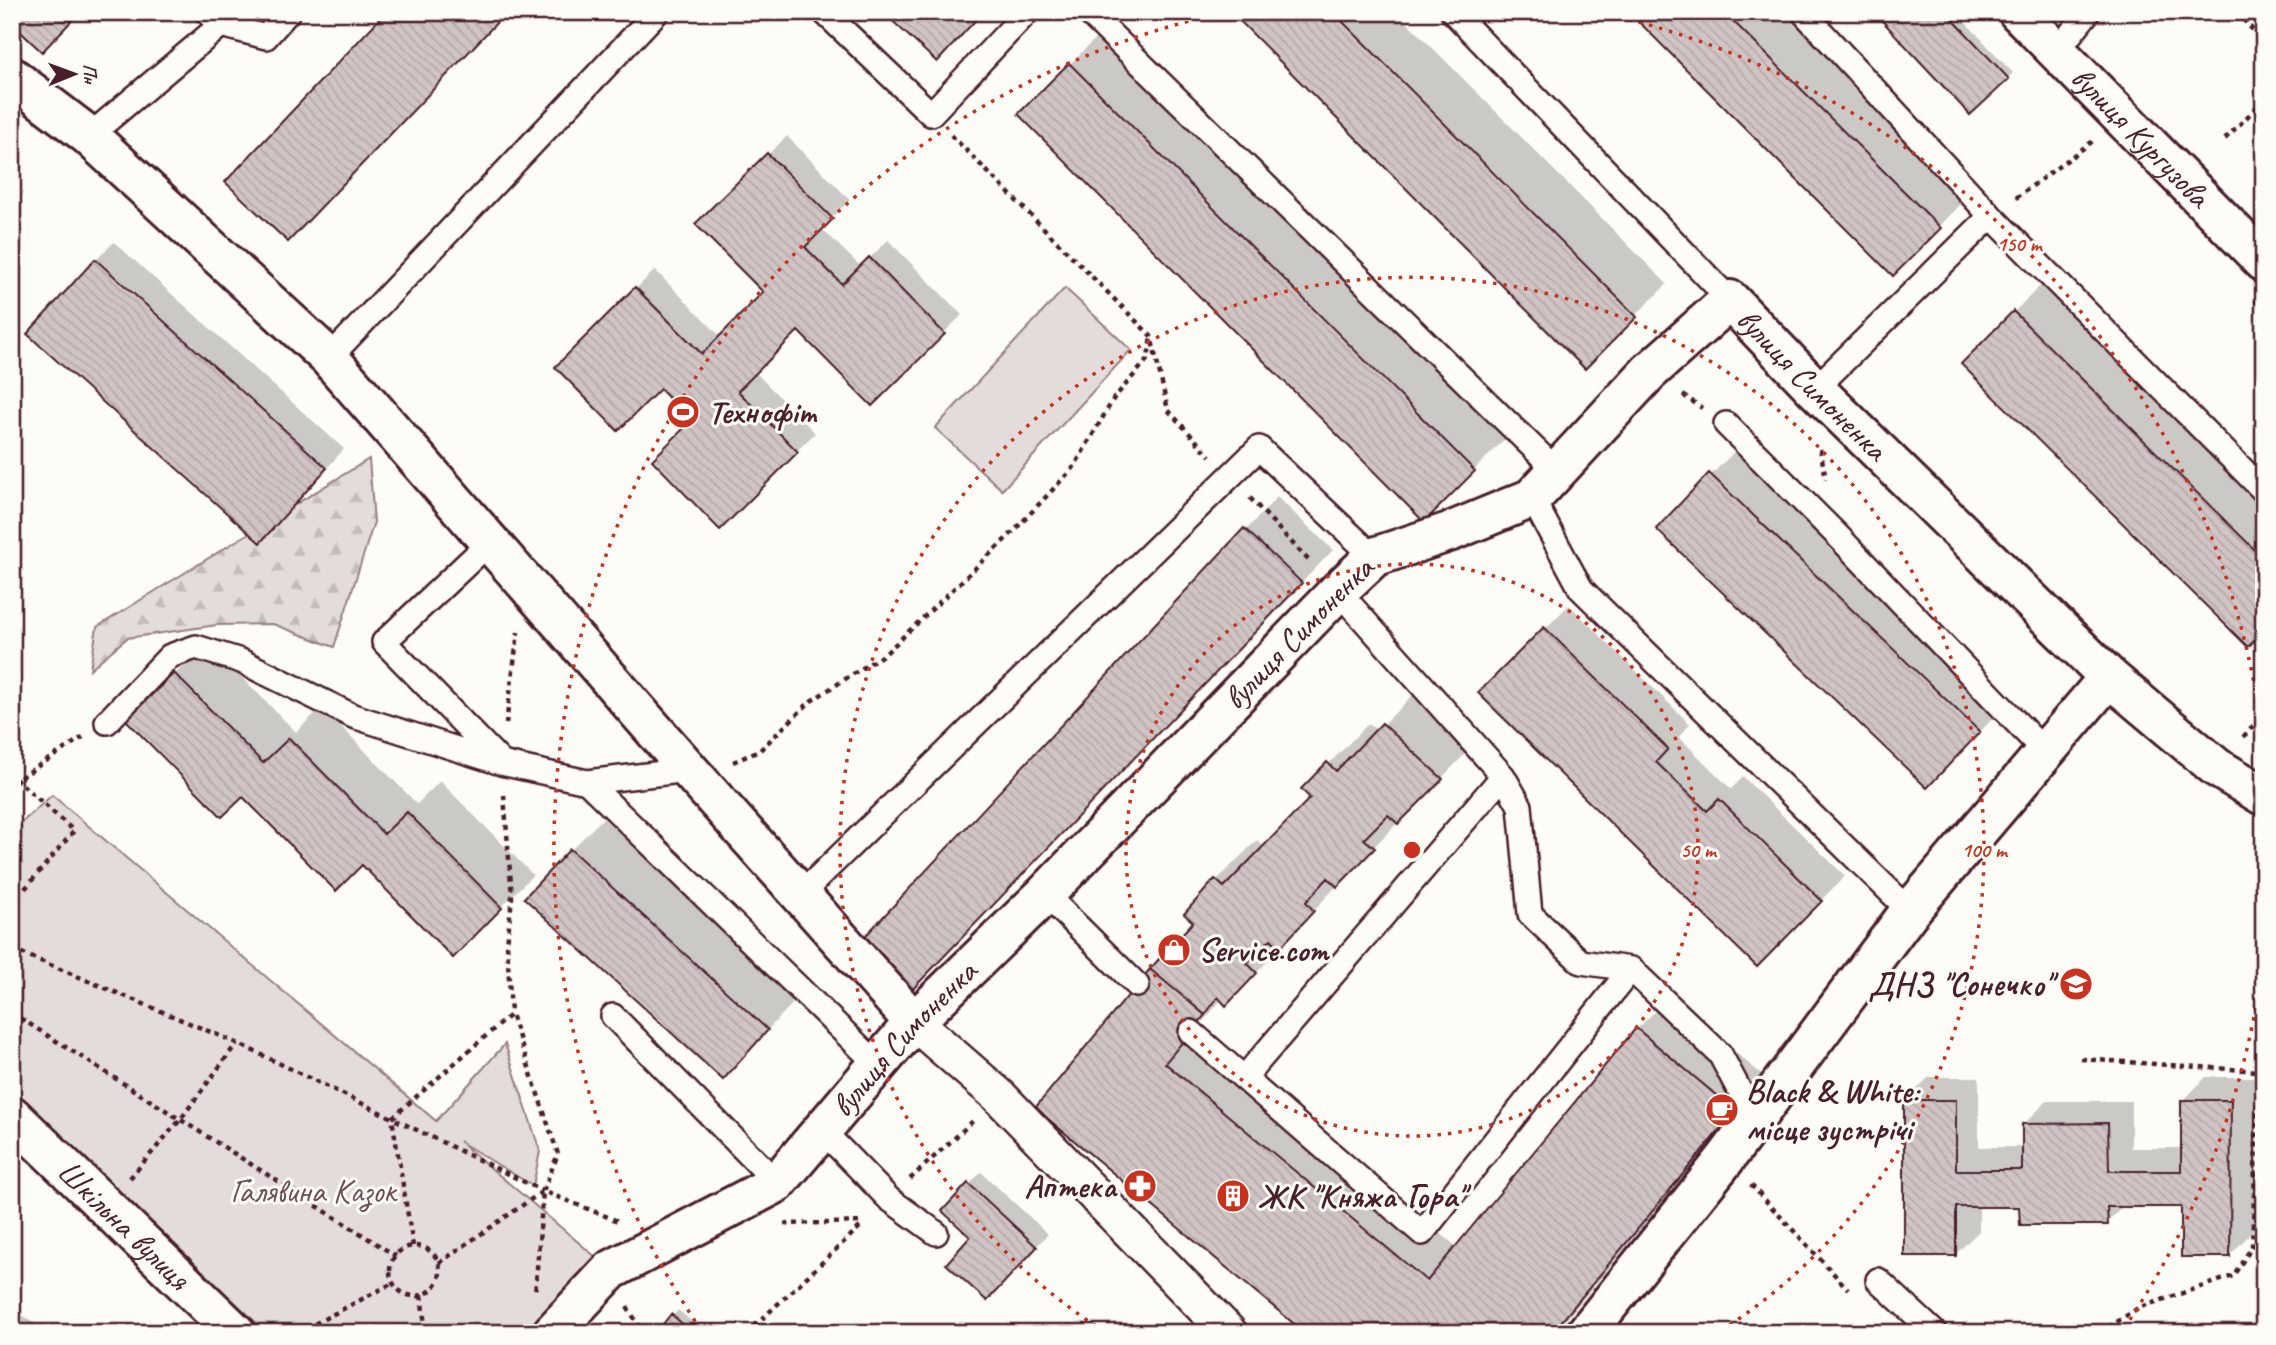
<svg xmlns="http://www.w3.org/2000/svg" width="2276" height="1345" viewBox="0 0 2276 1345" font-family="Caveat,sans-serif">
  <style>
    .forest { fill: url(#forest-firs); stroke: #967e82; stroke-width: 2 }
    .green { fill: #e3dcda; stroke: #967e82; stroke-width: 2 }
    .shadow { fill: #0003 }
    .building { fill: url(#building-back-hatch); stroke: #4a1f2b; stroke-width: 2 }
    .lines { fill: none; stroke-linecap: round; stroke-linejoin: round }
    .service-casing { stroke: #4a1f2b; stroke-width: 28 }
    .pedestrian-casing { stroke: #4a1f2b; stroke-width: 40 }
    .minor-casing { stroke: #4a1f2b; stroke-width: 44 }
    .path { stroke: #4a1f2b; stroke-width: 4.5; stroke-dasharray: 5 5; stroke-linecap: butt }
    .service { stroke: #fdfcf7; stroke-width: 23 }
    .pedestrian { stroke: #fdfcf7; stroke-width: 35 }
    .minor { stroke: #fdfcf7; stroke-width: 38 }
    .ring { fill: none; stroke: #c8321e; stroke-width: 3.5; stroke-dasharray: 3.5 7 }
    .labels { text-anchor: middle; dominant-baseline: central; stroke-width: 6; stroke-linejoin: round; paint-order: stroke }
    .street-label { font-size: 33px; fill: #4a1f2b; stroke: #fdfcf7 }
    .poi-label { font-size: 33px; font-weight: bold; fill: #4a1f2b; stroke: #fdfcf7; text-anchor: start }
    .park-label { font-size: 33px; fill: #704e57; stroke: #fdfcf7 }
    .centre { fill: #c8321e; stroke: #fdfcf7; stroke-width: 3.5 }
    .ring-label { font-size: 21px; text-anchor: middle; font-weight: bold; fill: #c8321e; stroke: #fdfcf7; stroke-width: 6; stroke-linejoin: round; paint-order: stroke }
  </style>
  <defs>
    <pattern id="forest-firs" width="22" height="20" patternUnits="userSpaceOnUse" patternTransform="scale(1.75)"><rect width="22" height="20" fill="#e3dcda"/><path d="M5 1l3.5 6h-7zM16 11l3.5 6h-7z" fill="#c4bcbb"/></pattern>
    <pattern id="building-back-hatch" width="6" height="6" patternUnits="userSpaceOnUse" patternTransform="scale(1.75)"><rect width="6" height="6" fill="#d0c5c4"/><path d="M-1 5l2 2M0 0l6 6M5-1l2 2" fill="none" stroke="#b4a9a9"/></pattern>
  </defs>
  <rect width="100%" height="100%" fill="#fdfcf7"/>
  <filter id="ink" filterUnits="userSpaceOnUse"><feTurbulence type="fractalNoise" baseFrequency=".0143" numOctaves="2"/><feDisplacementMap in="SourceGraphic" scale="14" xChannelSelector="R" yChannelSelector="G"/><feConvolveMatrix kernelMatrix="1 2 1 2 8 2 1 2 1" color-interpolation-filters="sRGB"/></filter>
  <g filter="url(#ink)">
    <path class="forest" d="M369,459L374,522L334,647L273,624L217,625L127,638L90,669L97,627Z"/>
    <path class="green" d="M1065,288L1131,350L1002,490L935,428Z
      M52,795L436,1121L505,1044L540,1151L533,1186L459,1141L611,1270L539,1333H267L12,1088V831Z"/>
    <path class="shadow" d="M389,12H507L288,240Z
      M1234,12H1397L1667,284L1585,366Z
      M1631,12H1788L1971,194L1893,273Z
      M1876,12H1956L2013,73L1970,113Z
      M1102,32L1506,438L1424,520L1020,114Z
      M787,136L850,200L821,228L861,267L888,240L962,315L872,404L798,329L755,372L815,433L720,527L694,421L660,387L557,367L655,270L721,337L765,292L698,224Z
      M114,242L344,449L278,523L96,260Z
      M2046,280L2264,495V628L2014,312Z
      M1743,443L2011,699L1959,754L1711,475Z
      M1277,497L1333,550L939,961L859,945Z
      M1569,605L1690,724L1679,737L1731,789L1743,777L1845,876L1757,965L1481,693Z
      M207,642L296,732L322,707L417,804L440,781L533,875L453,955L362,863L243,794L129,720Z
      M1424,684L1482,737L1352,869L1266,963L1226,1004L1222,999L1196,1030L1457,1247L1637,1029L1669,997L1766,1078L1555,1333H1308L1037,1108L1195,922L1186,914L1217,880L1257,840L1265,847L1313,798L1304,789L1369,723L1377,731Z
      M603,818L799,997L722,1077L571,850Z
      M1929,1077H1979V1147H2024V1124L2047,1101H2131V1148H2183V1101L2206,1077H2254L2253,1231L2230,1255L2183,1205H2124L2107,1223L2021,1205H1979V1231L1955,1255L1906,1100Z
      M981,1172L1048,1234L999,1287L973,1237L945,1211Z
      M12,1308L49,1333H12Z
      M678,1310L705,1333H658Z"/>
    <path class="building" d="M12,12H80L42,52L12,24Z
      M386,12H497L502,17L288,242L225,182Z
      M890,12H983L937,62L887,16Z
      M1231,12H1333L1637,317L1585,369Z
      M1629,12H1724L1941,228L1893,276Z
      M1874,12H1946L2009,79L1970,115Z
      M1069,63L1475,471L1424,522L1018,114Z
      M767,153L833,219L805,247L842,284L869,257L945,334L872,406L798,331L738,391L798,452L720,530L652,460L691,421L660,389L618,431L555,367L635,287L702,354L763,292L695,224Z
      M95,259L327,468L260,543L27,334Z
      M2013,311L2264,559V631L2248,647L1961,364Z
      M1709,473L1980,732L1927,788L1656,529Z
      M1244,528L1302,583L907,995L857,945Z
      M1544,627L1668,749L1656,762L1707,811L1719,799L1822,901L1757,967L1478,693Z
      M174,673L263,763L289,738L384,834L407,812L502,908L453,958L362,865L336,891L243,797L222,817L126,720Z
      M1382,723L1443,779L1398,824L1388,815L1364,839L1375,848L1337,887L1328,878L1306,902L1314,911L1280,948L1271,939L1247,963L1257,973L1226,1006L1218,997L1205,1015L1150,969L1193,922L1184,914L1215,879L1224,887L1310,798L1301,789L1327,762L1336,771Z
      M570,849L768,1030L723,1080L524,898Z
      M1150,969L1205,1015L1165,1063L1427,1281L1636,1028L1735,1111L1552,1333H1305L1035,1108Z
      M1904,1100H1956V1170H2022V1124L2108,1123L2109,1171H2181V1100H2231L2230,1257H2181V1207H2107L2108,1225H2020L2019,1207H1956V1256H1904Z
      M968,1183L1037,1247L987,1301L946,1264L970,1237L942,1211Z
      M671,1314L693,1333H656Z"/>
    <g class="lines">
      <defs>
        <path id="service" d="M824,12L931,114L1027,12
          M1088,12L1556,470
          M1453,12L1730,300
          M1803,12L1991,216L2264,491
          M221,25L266,37L288,12
          M2057,51L2088,12
          M89,136L221,25L207,12
          M329,358L657,12
          M1815,389L1991,216
          M1726,424L1836,534L2045,752
          M1532,498L1581,589L1910,911
          M490,542L384,642L500,761
          M1338,591L1503,776L1520,806L1530,914L1581,962L1631,969
          M107,722L170,656L196,647L241,661L353,716L501,763L587,782L689,770
          M587,782L878,1065
          M1045,894L1137,985
          M800,895L1259,448L1374,557
          M613,1016L777,1183
          M1191,1032L1422,1233L1631,969L1720,1054L1754,1118
          M1244,1078L1503,776
          M822,1130L889,1199L936,1233
          M1878,1280L1935,1333"/>
        <path id="pedestrian" d="M914,1022L999,1096L1229,1333"/>
        <g id="minor">
          <path id="s1" d="M2018,12L2264,262"/>
          <path d="M12,77L89,136L329,358L689,770L914,1022"/>
          <path id="s2" d="M12,1116L236,1333"/>
          <path id="s3" d="M552,1333L611,1270L777,1183L914,1022L1045,894L1338,591L1374,557L1452,531L1532,498L1649,372L1730,300L1815,389L2109,677L2216,767L2264,796"/>
          <path d="M1586,1333L1726,1158L1910,911L2109,677"/>
        </g>
      </defs>
      <use href="#service" class="service-casing"/>
      <use href="#pedestrian" class="pedestrian-casing"/>
      <use href="#minor" class="minor-casing"/>
      <path class="path" d="M2236,12L2264,42
        M951,135L1151,336L1168,410L1210,456
        M2225,139L2264,100
        M2016,198L2093,141
        M2255,300L2264,308
        M1683,395L1702,408
        M1820,449L1826,479
        M1250,498L1311,563
        M506,724L518,632
        M2243,737L2264,715
        M733,762L759,751L811,701L886,653L1010,535L1074,467L1114,398L1148,359L1151,336
        M12,783L83,737
        M504,795L512,897L507,944L511,1014
        M12,890L21,894
        M12,904L74,831L16,779
        M12,949L237,1043L543,1191
        M12,1013L396,1256
        M2081,1059L2259,1071
        M130,1178L180,1120L237,1043
        M910,1179L973,1121
        M1751,1185L1848,1289
        M784,1224L864,1222
        M413,1246L392,1118L511,1014L558,1154L543,1191L618,1221
        M390 1271a25 25 0 1 1 50 0a25 25 0 1 1-50 0Z
        M439,1263L543,1191L535,1294
        M421,1295L426,1333
        M627,1307L644,1333
        M297,1333L393,1283
        M747,1333L863,1224
        M2100,1333L2138,1308L2233,1276L2252,1247L2259,1071H2264"/>
      <use href="#service" class="service"/>
      <use href="#pedestrian" class="pedestrian"/>
      <use href="#minor" class="minor"/>
    </g>
  </g>
  <g class="ring">
    <circle cx="1412" cy="850" r="286"/>
    <path d="M1105 1332A572 572 0 1 1 1719 1332"/>
    <path d="M2264 955A858 858 0 0 1 2123 1330M701 1330A858 858 0 0 1 1226 12M1598 12A858 858 0 0 1 2264 745"/>
  </g>
  <defs>
    <symbol id="stadium-disc" viewBox="-11 -11 22 22"><circle r="9.5" fill="#c8321e" stroke="#fdfcf7"/><path d="M0-5a6.5 5 0 1 0 0 10a6.5 5 0 1 0 0-10ZM-3.5-1.8h7v3.6h-7Z" fill="#fff"/></symbol>
    <symbol id="shop-disc" viewBox="-11 -11 22 22"><circle r="9.5" fill="#c8321e" stroke="#fdfcf7"/><path d="M-5-2.5h2.3a2.7 3.5 0 0 1 5.4 0H5L5.5 6h-11ZM-1.5-2.5h3a1.5 2.3 0 0 0-3 0Z" fill="#fff"/></symbol>
    <symbol id="school-disc" viewBox="-11 -11 22 22"><circle r="9.5" fill="#c8321e" stroke="#fdfcf7"/><path d="M0-5L7-2L0 1L-7-2ZM-4 1L0 2.5L4 1V4Q0 6-4 4Z" fill="#fff"/></symbol>
    <symbol id="cafe-disc" viewBox="-11 -11 22 22"><circle r="9.5" fill="#c8321e" stroke="#fdfcf7"/><path d="M-5.5-4.5H6V0H3Q3 3.5 0 3.5H-2.5Q-5.5 3.5-5.5 0ZM3-3.2v2h1.7v-2ZM-6 4.5H4V6H-6Z" fill="#fff"/></symbol>
    <symbol id="pharmacy-disc" viewBox="-11 -11 22 22"><circle r="9.5" fill="#c8321e" stroke="#fdfcf7"/><path d="M-2-6h4v4h4v4h-4v4h-4v-4h-4v-4h4Z" fill="#fff"/></symbol>
    <symbol id="building-disc" viewBox="-11 -11 22 22"><circle r="9.5" fill="#c8321e" stroke="#fdfcf7"/><path d="M-4-6H4V6H1V3H-1V6H-4ZM-2.5-4.3h1.7v1.8h-1.7ZM.8-4.3h1.7v1.8H.8ZM-2.5-1h1.7V.8h-1.7ZM.8-1h1.7V.8H.8Z" fill="#fff"/></symbol>
  </defs>
  <g fill-rule="evenodd">
    <use href="#stadium-disc" x="664" y="393" width="38" height="38"/>
    <use href="#shop-disc" x="1155" y="931" width="38" height="38"/>
    <use href="#school-disc" x="2057" y="965" width="38" height="38"/>
    <use href="#cafe-disc" x="1703" y="1091" width="38" height="38"/>
    <use href="#pharmacy-disc" x="1121" y="1167" width="38" height="38"/>
    <use href="#building-disc" x="1214" y="1177" width="38" height="38"/>
  </g>
  <g class="labels">
    <g class="street-label">
      <text stroke="none"><textPath href="#s1" startOffset="175">вулиця Кургузова</textPath></text>
      <text stroke="none"><textPath href="#s3" startOffset="1706">вулиця Симоненка</textPath></text>
      <text stroke="none"><textPath href="#s3" startOffset="1032">вулиця Симоненка</textPath></text>
      <text stroke="none"><textPath href="#s3" startOffset="466">вулиця Симоненка</textPath></text>
      <text stroke="none"><textPath href="#s2" startOffset="156">Шкільна вулиця</textPath></text>
    </g>
    <g class="poi-label">
      <text x="708" y="412">Технофіт</text>
      <text x="1198" y="950">Service.com</text>
      <text x="2052" y="984" text-anchor="end">ДНЗ "Сонечко"</text>
      <text x="1746" y="1091">Black &amp; White:<tspan x="1746" dy="38">місце зустрічі</tspan></text>
      <text x="1116" y="1186" text-anchor="end">Аптека</text>
      <text x="1258" y="1196">ЖК "Княжа Гора"</text>
    </g>
    <g class="park-label">
      <text x="313" y="1191">Галявина Казок</text>
    </g>
  </g>
  <circle cx="1412" cy="850" r="10" class="centre"/>
  <g class="ring-label">
    <text x="2019" y="251">150 m</text>
    <text x="1698" y="857">50 m</text>
    <text x="1984" y="857">100 m</text>
  </g>
  <rect width="2276" height="1345" fill="none" stroke="#fdfcf7" stroke-width="42"/>
  <rect x="21" y="21" width="2234" height="1303" fill="none" stroke="#4a1f2b" stroke-width="2.5" filter="url(#ink)"/>
  <g transform="translate(74 74) rotate(89)" stroke="#fdfcf7" stroke-width="5" paint-order="stroke">
  <path d="M0-5L12 26L0 18L-12 26Z" fill="#4a1f2b"/>
  <text y="-10" font-size="19" font-weight="bold" text-anchor="middle" fill="#4a1f2b">Пн</text>
  </g>
</svg>
